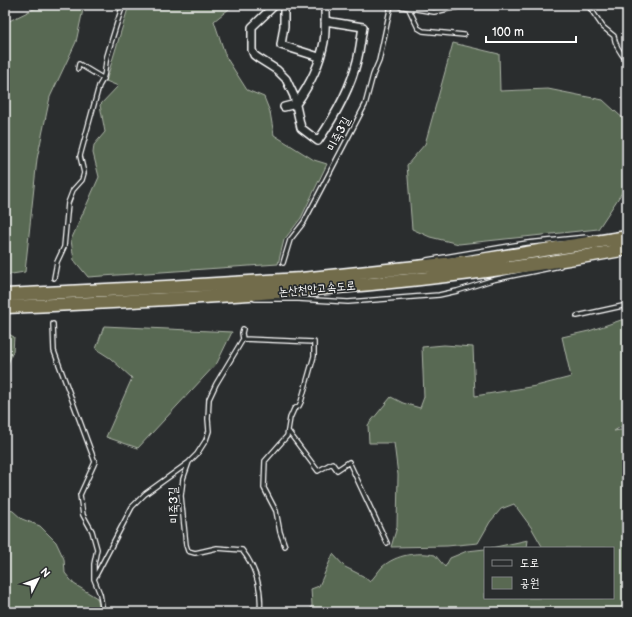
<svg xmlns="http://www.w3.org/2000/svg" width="632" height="617" viewBox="0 0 632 617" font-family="'Balsamiq Sans','Poor Story',sans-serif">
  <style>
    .green { fill: #596952; stroke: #acb4a8 }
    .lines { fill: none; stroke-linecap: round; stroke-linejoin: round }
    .service-casing { stroke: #fff; stroke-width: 6 }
    .minor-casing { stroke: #fff; stroke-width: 10 }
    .motorway-casing { stroke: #fff; stroke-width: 15 }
    .service { stroke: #2a2d2e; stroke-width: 3.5 }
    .minor { stroke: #2a2d2e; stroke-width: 7 }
    .motorway { stroke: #726c4b; stroke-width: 12 }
    .labels { text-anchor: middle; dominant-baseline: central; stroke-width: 3.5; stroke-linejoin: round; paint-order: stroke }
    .street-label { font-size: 12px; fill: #fff; stroke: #2a2d2e }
  </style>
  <rect width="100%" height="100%" fill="#2a2d2e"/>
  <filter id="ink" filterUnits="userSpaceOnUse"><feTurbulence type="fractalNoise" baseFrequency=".025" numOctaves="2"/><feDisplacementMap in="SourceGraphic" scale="8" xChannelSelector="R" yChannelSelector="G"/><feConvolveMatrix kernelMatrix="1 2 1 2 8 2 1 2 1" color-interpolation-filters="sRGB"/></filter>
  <g filter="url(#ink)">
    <path class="green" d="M42,5H84L76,42L50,97L37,159L25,272L5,275V23Z
      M129,5H234L214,21L226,57L247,90L264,97L270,112L274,135L314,160L327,164L301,218L284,240L278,264L88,277L74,260L71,240L99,177L93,153L94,145L105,132L100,105L118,86L106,81Z
      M453,43L499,54L500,91L548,89L603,100L627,122V185L598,229L459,244L430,237L412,229L407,165L425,144Z
      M627,318V423L614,431L627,429V612H310L312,605L311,589L319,586L333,554L345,567L363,576L370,582C374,577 378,572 382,567C397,554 417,552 435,555L445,567L450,558L467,551L485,549V598H613V548H543L531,527L514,504L501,509L490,522L478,543L447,546L391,547L397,527L398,475L394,443H369L368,425L391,397L403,403L420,408L424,397L422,347L444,345L473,347L475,396L536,386L571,377L562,337L589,331Z
      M104,326L232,332L217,363L138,448L106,437L132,378L110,358L96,349Z
      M5,332L14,337L13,351L5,371Z
      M5,508L13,511L22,519L40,526L56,542L64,559L65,573L74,584L97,598L101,612H5Z
      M528,540L527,548H491Z"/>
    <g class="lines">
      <defs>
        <path id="service" d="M392,5L434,12L468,5
          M407,5L418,28L423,31L464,35
          M588,5L603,27L614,36C615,46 621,54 627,61
          M78,69L79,64L104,79
          M427,260L527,243L587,237
          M283,263L290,240L304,222L365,105L373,75L379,61L391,5
          M54,278L57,262L64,247L68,203L73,190L82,180L84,173L80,156L99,86C107,74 104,69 107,56C112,39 117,22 123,5
          M255,299H298L348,302L439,295L457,291L492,280L560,266
          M577,316L627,305
          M53,324L54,351L95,462L80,495L83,515L92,531L97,549L94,564V579
          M243,329L242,333L243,339L216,384L209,399L208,419L209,431L206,440L197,454L189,462L183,479L181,496L186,545L188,551L195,553L217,548L242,550C256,568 262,590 260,612
          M243,339L314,342V356L301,402L299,406L294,409L290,418L287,436L265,461L264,488L276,511L280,532L285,546
          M288,431L318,471L332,463L337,470L349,462L387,543
          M103,612L100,594L94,579L132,507L145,494L188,463"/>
        <path id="minor" d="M275,5L252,27V50L254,55L258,58L277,70L286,79L294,96L301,128L318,141C335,116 350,90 357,61C360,50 361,38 363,27L325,21
          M284,5V26L281,45L319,57
          M284,107L296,104C309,86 320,64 324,42C326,30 325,17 325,5"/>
        <path id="motorway" d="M5,295L166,287L301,279L474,261L627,237
          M5,307C213,298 422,287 627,249"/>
      </defs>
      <use href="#service" class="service-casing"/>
      <use href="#minor" class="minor-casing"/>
      <use href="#motorway" class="motorway-casing"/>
      <use href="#service" class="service"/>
      <use href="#minor" class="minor"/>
      <use href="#motorway" class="motorway"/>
    </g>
  </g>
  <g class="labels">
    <g class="street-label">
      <text transform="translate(339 134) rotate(-63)">미죽3길</text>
      <text transform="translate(317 289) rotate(-5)">논산천안고속도로</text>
      <text transform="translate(174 505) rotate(-92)">미죽3길</text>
    </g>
  </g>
  <rect width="632" height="617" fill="none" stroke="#2a2d2e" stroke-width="20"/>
  <rect x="10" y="10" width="612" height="597" fill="none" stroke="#fff" stroke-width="1.5" filter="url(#ink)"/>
  <rect x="484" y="547" width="130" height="52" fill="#2a2d2e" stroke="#7f8182"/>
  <rect x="492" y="560" width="20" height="6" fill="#2a2d2e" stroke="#7f8182"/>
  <text x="520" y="567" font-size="12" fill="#ffffff">도로</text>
  <rect x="492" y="577" width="20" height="12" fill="#596952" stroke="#7f8182"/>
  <text x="520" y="587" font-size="12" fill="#ffffff">공원</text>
  <g transform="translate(38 579) rotate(48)" stroke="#2a2d2e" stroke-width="3" paint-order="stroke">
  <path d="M0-3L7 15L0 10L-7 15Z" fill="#ffffff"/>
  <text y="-6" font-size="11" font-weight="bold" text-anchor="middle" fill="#ffffff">N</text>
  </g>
  <path d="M486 36v6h90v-6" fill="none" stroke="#ffffff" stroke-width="2"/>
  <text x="492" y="36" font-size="12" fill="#ffffff" stroke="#2a2d2e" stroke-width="3" paint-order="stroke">100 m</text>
</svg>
